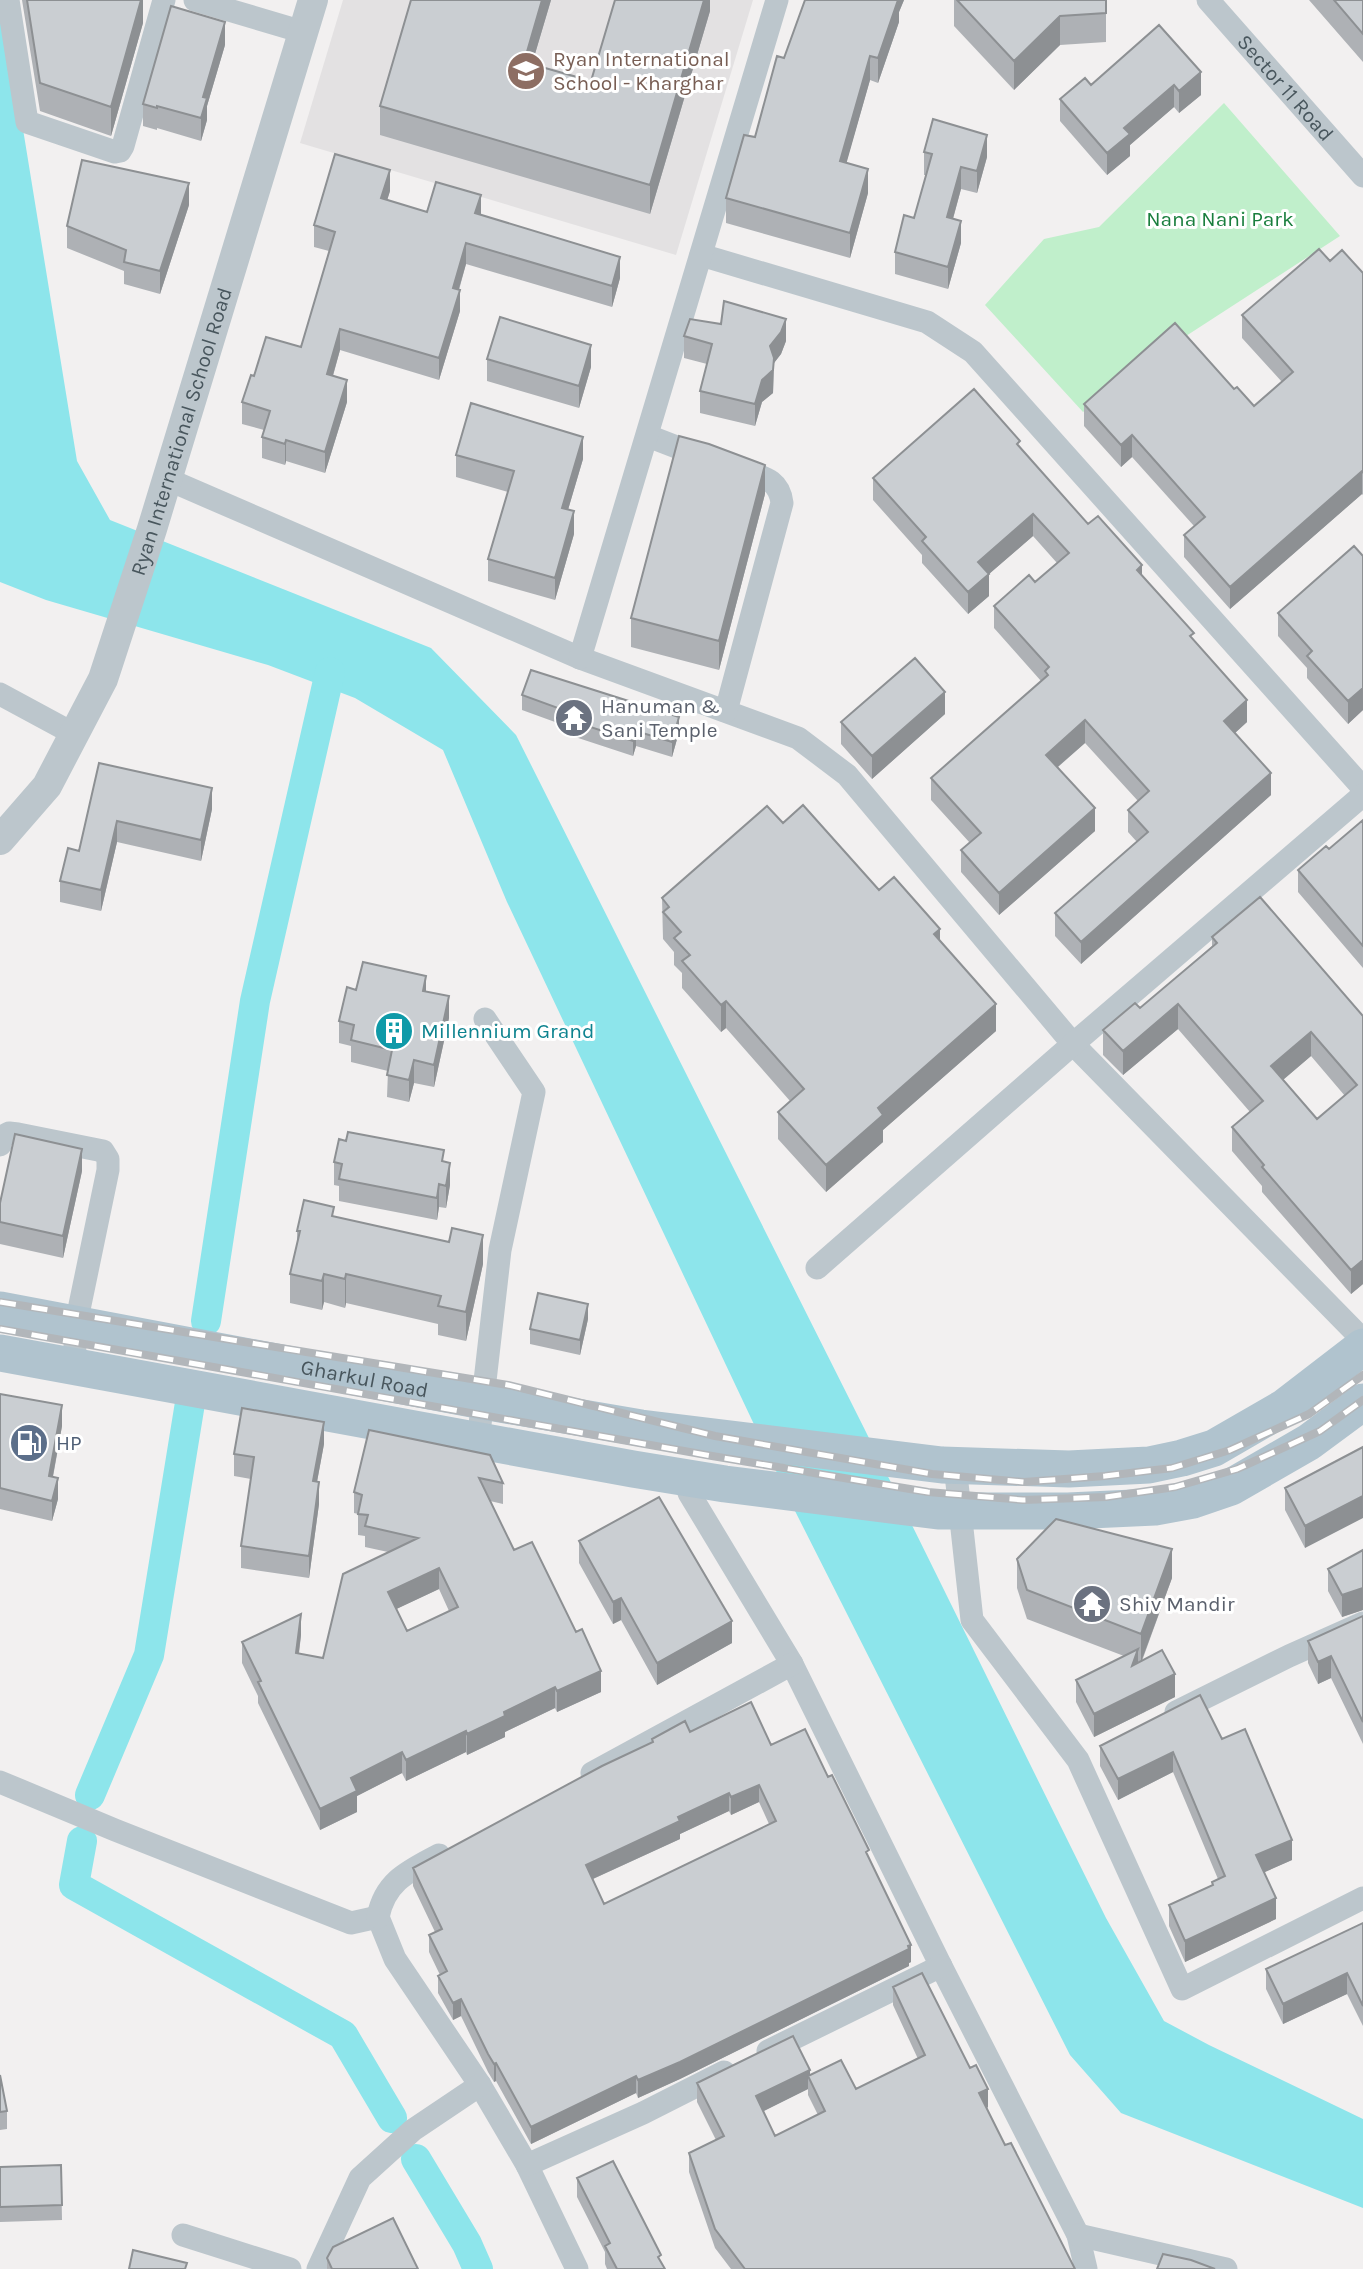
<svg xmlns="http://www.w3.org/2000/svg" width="1363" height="2269" viewBox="0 0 1363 2269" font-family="Karla,sans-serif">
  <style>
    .education { fill: #e3e1e2 }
    .green { fill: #c0efcb }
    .water { fill: #8de5eb }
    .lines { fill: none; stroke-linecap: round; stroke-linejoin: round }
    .stream { stroke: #8de5eb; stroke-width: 9 }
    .canal { stroke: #8de5eb; stroke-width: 30 }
    .minor { stroke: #bcc6cc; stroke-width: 23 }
    .tertiary { stroke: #bcc6cc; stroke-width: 30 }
    .primary { stroke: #b0c3ce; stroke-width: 37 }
    .rail-casing { stroke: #b2b6ba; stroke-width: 8 }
    .rail { stroke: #fff; stroke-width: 5; stroke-dasharray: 16; stroke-linecap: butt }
    .wall { fill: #aeb1b5; fill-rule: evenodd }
    .shaded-wall { fill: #8d9093 }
    .building { fill: #caced2; stroke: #8d9093; stroke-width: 2; fill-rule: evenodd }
    .labels { text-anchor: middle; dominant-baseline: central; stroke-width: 6; stroke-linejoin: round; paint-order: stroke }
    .education-label { font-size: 21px; fill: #785e54; stroke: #fff; text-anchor: start }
    .street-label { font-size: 21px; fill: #48565d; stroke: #fff }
    .park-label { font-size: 21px; fill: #197e3d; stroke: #fff }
    .worship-label { font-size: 21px; fill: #5b616d; stroke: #fff; text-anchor: start }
    .culture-label { font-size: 21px; fill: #0d838f; stroke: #fff; text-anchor: start }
    .service-label { font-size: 21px; fill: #4e5e75; stroke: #fff; text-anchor: start }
  </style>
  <rect width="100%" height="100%" fill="#f2f0f0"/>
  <path class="education" d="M343,0H753L676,255L300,143Z"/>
  <path class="green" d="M1224,103L1340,236L1186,336L1083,412L985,305L1044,239L1099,227Z"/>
  <path class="water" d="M0,0H2L77,461L110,520L431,648L516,735L864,1428L1106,1918L1164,2021L1209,2045L1363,2119V2208L1121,2113L1070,2055L795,1511L507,902L443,750L355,698L268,665L46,600L0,582Z"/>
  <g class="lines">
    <path class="stream" d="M392,2118L416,2159"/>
    <path class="canal" d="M206,1321L255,1001L330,672
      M90,1795L149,1655L190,1403
      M82,1841L74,1885L343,2035L392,2118
      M416,2159L467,2244L478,2269"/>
    <g class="minor">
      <path d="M8,0L27,122L115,152L120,151L123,146L164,0"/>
      <path d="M195,0L303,32"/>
      <path id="s1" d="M1208,0L1363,176"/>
      <path d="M701,255L927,322L973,352L1363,788"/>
      <path d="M648,436L705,458"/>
      <path d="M167,479L580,658L798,738L847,775L1073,1044L1363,1340"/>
      <path d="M580,658L777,0"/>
      <path d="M0,694L74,734"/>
      <path d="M726,711L782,503C779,477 760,477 738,469"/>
      <path d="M0,1145L1,1137L9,1133L18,1134L103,1151L108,1159V1170L76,1324L74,1366"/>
      <path d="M817,1268L1073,1044L1363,795"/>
      <path d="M478,1442L500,1250L534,1092L485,1019"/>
      <path d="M955,1465L972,1620L1078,1760L1182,1989L1363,1898"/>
      <path d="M689,1493L792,1664L941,1966L1078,2235L1086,2269"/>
      <path d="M1176,1712L1289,1656L1363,1623"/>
      <path d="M592,1773L792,1664"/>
      <path d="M0,1782L115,1830L351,1923L378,1917L395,1959L480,2085L527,2165L577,2269"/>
      <path d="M378,1917C385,1881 409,1871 439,1855"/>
      <path d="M768,2051L941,1966"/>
      <path d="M527,2165L643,2113L724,2072"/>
      <path d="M183,2235L290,2269"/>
      <path d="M1078,2235L1226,2269"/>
      <path d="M318,2269L360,2178L413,2130L480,2085"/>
    </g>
    <path class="tertiary" id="s2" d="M0,840L47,786L103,679L152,529L313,0"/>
    <g class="primary">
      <path id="s3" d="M0,1310L483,1401L641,1428L942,1465L1069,1469L1149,1465L1182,1458L1214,1448L1285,1407L1363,1347"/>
      <path d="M0,1353L633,1469L725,1484L938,1511H1068L1155,1507L1193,1500L1231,1487L1309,1442L1363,1402"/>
    </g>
    <defs>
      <path id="rail" d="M0,1302L508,1385L715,1436L932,1474L1024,1482L1105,1476L1172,1468L1230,1450L1309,1414L1363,1375
        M0,1329L712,1456L928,1492L1023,1500L1106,1497L1175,1487L1237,1469L1320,1431L1363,1400"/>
    </defs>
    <use href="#rail" class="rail-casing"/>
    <use href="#rail" class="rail"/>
  </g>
  <path class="wall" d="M22,0H143V23L111,136L40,111Z
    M411,0H551L532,64L591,81L710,0V11L650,214L380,135V106Z
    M805,0H904L899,12V22L878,83L870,80L846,163L868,193L850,258L726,223V198L755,137Z
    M954,0H1106V42L1060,45L1014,90L954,26Z
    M1309,0H1363V62Z
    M1159,25L1201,95L1179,113L1174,107L1130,145V156L1107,175L1060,121V99L1091,85Z
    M225,45L207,106V120L201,141L157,128V130L143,126V104Z
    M924,152L987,157L977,193L961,189L953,219L961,243L948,289L895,274V252L914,218L926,175H924Z
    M390,191L387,200L427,212L481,215L620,278L612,307L466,264L459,290L460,311L439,380L340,350L333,376L347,402L325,473L286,461L285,465L262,458V437L264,430L242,424V402L254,376L301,347L329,251L314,247V225Z
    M189,205L160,294L124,284V271L67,248V226Z
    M1330,261L1363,273V495L1362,494L1230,609L1184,557V535L1194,526L1132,457L1121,467L1084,426V404L1234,389L1254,406L1282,382L1242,338V315Z
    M684,336L786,341L781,354L774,363L773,393L762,402L755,426L700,413V391L707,364L684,358Z
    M487,359L591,367L579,408L487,381Z
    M1020,448L1088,524L1142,575L1194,640L1247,722L1235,733L1271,795L1081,964L1055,936V913L1137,842L1128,832V810L1138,801L1085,743L1058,767L1095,831L999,915L961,872V850L970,843L931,800V778L1041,681L994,628V606L1035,582L1057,563L1033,536L989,574V596L968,614L922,563V555L873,500V478Z
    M456,455L583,459L568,510L574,534L555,600L488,581V559L508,492L456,477Z
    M765,494L719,670L631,647V618Z
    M1363,556V710L1348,724L1307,678V668L1278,636V613Z
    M522,695L679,732L672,757L636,746L633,756L566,734V726L522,710Z
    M945,714L872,779L841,744V722Z
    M99,763L212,809L201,861L117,842L101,911L60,902V881L79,851Z
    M1363,820V968L1298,892V870L1329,849Z
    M783,823L879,890L940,941L996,1031L883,1130V1142L826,1192L778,1139V1112L790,1101L726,1028L721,1032L682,988V973L674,965V952L663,939L662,898Z
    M1212,937L1363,1016V1284L1351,1294L1262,1192V1186L1232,1151V1127L1250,1112L1178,1029L1123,1075L1103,1055V1030L1140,1008L1212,946ZM1311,1056L1345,1096L1317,1119L1283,1080Z
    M356,990L426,991L449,1018L434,1087L414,1083L409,1102L387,1097L388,1071L351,1062V1046L339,1043V1021Z
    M334,1162H444L450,1185L446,1208L439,1207L437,1220L339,1201V1186L334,1185Z
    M82,1171L63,1258L0,1244V1203Z
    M334,1216L483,1264L466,1341L438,1335V1324L346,1303L345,1308L324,1302L322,1310L290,1303V1274L297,1244V1231Z
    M588,1319L580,1355L530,1344V1329Z
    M0,1394L62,1426L53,1477L58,1499L52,1521L0,1509Z
    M369,1430L503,1483V1504L490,1501L514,1550L601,1692L557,1712L555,1708L505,1732V1737L467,1755L466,1752L406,1781L402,1773L357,1796V1812L320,1830L258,1703V1696L242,1663V1642L301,1635L299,1654L323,1658L388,1552L365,1547V1536L358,1535V1514L354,1513V1492ZM439,1589L449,1611L407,1631L396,1609Z
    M324,1444L317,1482L319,1504L309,1578L241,1568V1546L251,1479L234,1476V1454Z
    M1363,1447L1305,1548L1285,1510V1488Z
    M579,1541L732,1643L657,1685L621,1620L613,1624L579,1563Z
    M1363,1550V1610L1342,1617L1328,1591V1569Z
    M1017,1559L1172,1578L1142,1661L1175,1697L1094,1737L1076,1702V1680L1124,1656L1027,1619L1017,1588Z
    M1363,1616V1744L1331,1678L1318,1684L1308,1663V1641Z
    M690,1732L771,1745L869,1858L911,1962L909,1963V1966L680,2079L638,2098L636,2093L531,2144L496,2081L494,2082L488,2072L461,2016L453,2020L438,1993V1976L440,1975L429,1952V1935L435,1932L413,1886V1868L652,1743V1739ZM759,1802L769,1824L604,1904L593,1879L680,1839V1834L729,1811L731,1815Z
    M1222,1739L1292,1860L1264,1872L1276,1919L1185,1962L1169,1926V1905L1212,1885V1882L1218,1879L1173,1772L1118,1800L1100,1766V1746Z
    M1363,1923V2026L1347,1994L1283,2024L1266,1989V1969Z
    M893,1987L988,2107L987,2108L1005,2145L1075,2269H731L715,2248L689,2172V2153L716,2140L697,2102V2083L810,2076L856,2089L918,2059L893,2005ZM808,2089V2095L818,2115L775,2136L763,2111Z
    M0,2075L7,2111V2129L0,2130Z
    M61,2165L62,2220L0,2222V2167Z
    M577,2178L661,2262L665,2269H607L605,2264V2252L577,2197Z
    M327,2258L418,2269H327Z"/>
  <path class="shaded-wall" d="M141,0H143V23L111,136V107Z
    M542,0H551L524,91V62Z
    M704,0H710V11L650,214V185Z
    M895,0H904L899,12V22L878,83V58Z
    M1060,16V45L1014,90V61Z
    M225,22V45L207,106V120L201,141V118L203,97Z
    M870,56V80L840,186V161Z
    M1201,72V95L1179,113V91Z
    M1174,85V107L1130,145V156L1107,175V153L1124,128Z
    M987,135V157L977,193V171Z
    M961,167V189L947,240V217Z
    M868,169V193L850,258V233Z
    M390,170V191L381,220V198Z
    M189,183V205L160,294V271Z
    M481,195V216L475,213Z
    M961,221V243L948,289V267Z
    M466,243V264L453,309V288Z
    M620,257V278L612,307V286Z
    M460,290V311L439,380V358Z
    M786,319V341L781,354L774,363L773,393L762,402L755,426V404L770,346Z
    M340,329V350L327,396V374Z
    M591,345V367L579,408V386Z
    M347,380V402L325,473V452Z
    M1132,435V457L1121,467V445Z
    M583,437V459L562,530V508Z
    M286,440V461L285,465V444Z
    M765,465V494L719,670V641Z
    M1362,471V494L1230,609V587Z
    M574,511V534L555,600V578Z
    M1033,514V536L989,574V596L968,614V592L978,562Z
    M1142,565V588L1137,570Z
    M1363,688V710L1348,724V701Z
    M945,692V714L872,779V756Z
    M1247,700V722L1224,743V721Z
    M679,717V732L672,757V742Z
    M1085,720V743L1046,777V755Z
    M636,731V746L633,756V741Z
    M1271,773V795L1081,964V942Z
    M212,788V809L201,861V840Z
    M1095,808V831L999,915V893Z
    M117,821V842L101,911V890Z
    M940,929V956L934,934Z
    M426,976V998L423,991Z
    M449,996V1018L434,1087V1065Z
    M726,1001V1028L721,1032V1005Z
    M996,1004V1031L883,1130V1142L826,1192V1165L878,1108Z
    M1178,1004V1029L1123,1075V1051Z
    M1311,1032V1056L1271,1090V1066Z
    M414,1060V1083L409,1102V1080Z
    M82,1149V1171L63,1258V1236Z
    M450,1163V1185L446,1208V1186Z
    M439,1184V1207L437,1220V1198Z
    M483,1235V1264L466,1341V1312Z
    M1363,1260V1284L1351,1294V1270Z
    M324,1274V1302L322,1310V1281Z
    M346,1274V1303L345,1308V1279Z
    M588,1304V1319L580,1355V1340Z
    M62,1405V1426L49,1497V1476Z
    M324,1422V1444L313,1503V1481Z
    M58,1478V1499L52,1521V1501Z
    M319,1482V1504L309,1578V1556Z
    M1363,1496V1518L1305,1548V1526Z
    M1172,1549V1578L1141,1662V1634Z
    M439,1568V1589L388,1613V1592Z
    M1363,1588V1610L1342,1617V1595Z
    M621,1598V1620L613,1624V1602Z
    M301,1614V1635L296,1674V1653Z
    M732,1621V1643L657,1685V1663Z
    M1138,1649V1671L1132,1666Z
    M1331,1656V1678L1318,1684V1662Z
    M601,1671V1692L557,1712V1691Z
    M1175,1674V1697L1094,1737V1714Z
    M555,1687V1708L505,1732V1737L467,1755V1734L504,1712Z
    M466,1731V1752L406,1781V1760Z
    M402,1752V1773L357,1796V1812L320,1830V1809L351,1778Z
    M1173,1752V1772L1118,1800V1779Z
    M759,1785V1802L731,1815V1797Z
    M729,1793V1811L680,1834V1839L586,1882V1865L678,1817Z
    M1292,1840V1860L1256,1876V1855Z
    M1276,1898V1919L1185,1962V1941Z
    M911,1945V1962L909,1963V1966L680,2079L638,2098V2080Z
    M1347,1973V1994L1283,2024V2004Z
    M461,1999V2016L453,2020V2003Z
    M496,2063V2081L494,2082V2064Z
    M810,2070V2080L808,2076V2089L756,2115V2096Z
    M636,2076V2093L531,2144V2127Z
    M988,2089V2107L979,2112V2093Z"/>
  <path class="building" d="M27,0H141L111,107L40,83Z
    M411,0H542L524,62L591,81L615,0H704L650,185L380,106Z
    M805,0H898L878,58L870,56L840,161L868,169L850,233L726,198L744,135L755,137L777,56L784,58Z
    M957,0H1106V13L1060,16L1014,61Z
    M1334,0H1363V34Z
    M171,6L225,22L203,97L207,98L201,118L157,106V108L143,104Z
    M1159,25L1201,72L1179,91L1174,85L1124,128L1130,134L1107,153L1060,99L1085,78L1091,85Z
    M933,119L987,135L977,171L961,167L947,217L961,221L948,267L895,252L904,215L914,218L932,154L924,152Z
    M335,154L390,170L381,198L427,212L436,182L481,195L475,213L620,257L612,286L466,243L453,288L460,290L439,358L340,329L327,374L347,380L325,452L286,440L285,444L262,437L270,411L242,402L251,375L254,376L266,337L301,347L335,232L314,225Z
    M82,160L189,183L160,271L124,262L126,250L67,226Z
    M1319,249L1330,261L1342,250L1363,273V473L1362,471L1230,587L1184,535L1205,517L1132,435L1121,445L1084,404L1175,323L1234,389L1237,387L1254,406L1293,372L1242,315Z
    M724,301L786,319L781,332L770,346L774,358L773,370L762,380L755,404L700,391L712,344L684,336L690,319L721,324Z
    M500,317L591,345L579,386L487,359Z
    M974,389L1020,441L1017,444L1088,524L1098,516L1142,565L1137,570L1194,633L1190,636L1247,700L1224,721L1271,773L1081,942L1055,913L1148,832L1128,810L1149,791L1085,720L1046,755L1095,808L999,893L961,850L981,833L931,778L1048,675L1045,671L1049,667L994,606L1029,575L1035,582L1069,553L1033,514L978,562L989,574L968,592L922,541L926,537L873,478Z
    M471,403L583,437L562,508L574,511L555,578L488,559L514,471L456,455Z
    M679,436L709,444L765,465L719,641L631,618Z
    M1354,546L1363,556V688L1348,701L1307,656L1312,651L1278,613Z
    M915,658L945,692L872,756L841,722Z
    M531,670L679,717L672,742L636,731L633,741L566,719L569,712L522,695Z
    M99,763L212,788L201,840L117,821L101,890L60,881L68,848L79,851Z
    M803,805L879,890L894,877L940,929L934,934L996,1004L878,1108L883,1115L826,1165L778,1112L804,1089L726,1001L721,1005L682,961L690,955L674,938L681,932L663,912L669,907L662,898L767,806L783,823Z
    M1363,820V946L1298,870L1326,846L1329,849Z
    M1260,897L1363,1016V1260L1351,1270L1262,1167L1264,1165L1232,1127L1263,1101L1178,1004L1123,1051L1103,1030L1135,1003L1140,1008L1217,943L1212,937ZM1311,1032L1357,1085L1317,1119L1271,1066Z
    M363,962L426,976L423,991L449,996L434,1065L414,1060L409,1080L387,1075L392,1050L351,1040L354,1025L339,1021L347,987L356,990Z
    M348,1132L444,1150L442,1161L450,1163L446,1186L439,1184L437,1198L339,1179L342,1164L334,1162L339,1139L346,1141Z
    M15,1134L82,1149L63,1236L0,1222V1203Z
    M304,1200L334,1207L332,1216L449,1242L452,1228L483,1235L466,1312L438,1306L441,1296L346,1274L345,1279L324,1274L322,1281L290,1274L300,1231H297Z
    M538,1293L588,1304L580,1340L530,1329Z
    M0,1394L62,1405L49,1476L58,1478L52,1501L0,1488Z
    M242,1408L324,1422L313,1481L319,1482L309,1556L241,1546L254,1457L234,1454Z
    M369,1430L490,1455L503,1483L479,1478L514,1550L532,1542L576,1632L582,1629L601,1671L557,1691L555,1687L504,1712L505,1716L467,1734L466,1731L406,1760L402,1752L351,1778L357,1791L320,1809L258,1682L261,1681L242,1642L301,1614L296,1653L323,1658L343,1574L418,1538L365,1526L368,1515L358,1514L362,1495L354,1492ZM439,1568L458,1607L407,1631L388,1592Z
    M1363,1447V1496L1305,1526L1285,1488Z
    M659,1497L732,1621L657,1663L621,1598L613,1602L579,1541Z
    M1056,1519L1172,1549L1141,1634L1027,1590L1017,1559Z
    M1363,1550V1588L1342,1595L1328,1569Z
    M1363,1616V1722L1331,1656L1318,1662L1308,1641Z
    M1138,1649L1132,1666L1162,1650L1175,1674L1094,1714L1076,1680Z
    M1200,1695L1222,1739L1245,1729L1292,1840L1256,1855L1276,1898L1185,1941L1169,1905L1213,1885L1212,1882L1225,1876L1173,1752L1118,1779L1100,1746Z
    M751,1702L771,1745L805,1729L828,1777L832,1775L869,1850L866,1852L911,1945L908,1946L909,1949L680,2062L638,2080L636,2076L531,2127L496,2063L494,2064L488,2054L461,1999L453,2003L438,1976L447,1971L429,1935L442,1929L413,1868L602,1766L653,1742L652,1739L685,1721L690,1732ZM759,1785L776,1821L604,1904L586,1865L680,1821L678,1817L729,1793L731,1797Z
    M1363,1923V2006L1347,1973L1283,2004L1266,1969Z
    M922,1973L970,2068L976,2065L988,2089L979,2093L1005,2145L1011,2143L1075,2269H745L715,2229L689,2153L724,2136L697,2083L793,2036L810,2070L756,2096L775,2136L825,2111L808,2076L841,2060L856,2089L925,2055L893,1987Z
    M0,2075L7,2111L0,2112Z
    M613,2161L661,2255L658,2257L665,2269H617L605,2246L610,2243L577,2178Z
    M61,2165L62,2205L0,2207V2167Z
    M393,2218L418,2269H332L327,2258L333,2247Z
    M133,2250L187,2263L185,2269H129Z
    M1163,2254L1191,2260L1215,2269H1157Z"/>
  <defs>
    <symbol id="school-disc" viewBox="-11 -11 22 22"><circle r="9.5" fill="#8d6e63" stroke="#fff"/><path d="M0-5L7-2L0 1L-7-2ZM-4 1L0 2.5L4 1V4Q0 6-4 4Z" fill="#fff"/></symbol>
    <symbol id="temple-disc" viewBox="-11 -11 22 22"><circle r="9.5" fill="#6b7280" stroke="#fff"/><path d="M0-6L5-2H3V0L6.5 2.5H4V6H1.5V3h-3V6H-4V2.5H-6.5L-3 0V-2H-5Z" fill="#fff"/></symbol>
    <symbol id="building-disc" viewBox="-11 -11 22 22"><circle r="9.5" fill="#0f9aa8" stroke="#fff"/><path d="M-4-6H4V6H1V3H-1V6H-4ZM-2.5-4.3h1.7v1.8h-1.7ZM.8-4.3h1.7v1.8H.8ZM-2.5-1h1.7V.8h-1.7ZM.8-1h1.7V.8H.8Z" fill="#fff"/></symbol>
    <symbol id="fuel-disc" viewBox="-11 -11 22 22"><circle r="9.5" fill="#5c6f8a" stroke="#fff"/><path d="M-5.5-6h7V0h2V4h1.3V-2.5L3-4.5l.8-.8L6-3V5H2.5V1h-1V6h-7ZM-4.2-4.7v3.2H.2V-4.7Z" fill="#fff"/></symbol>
  </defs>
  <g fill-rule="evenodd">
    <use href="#school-disc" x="504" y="49" width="44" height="44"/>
    <use href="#temple-disc" x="552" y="696" width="44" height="44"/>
    <use href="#building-disc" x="372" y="1009" width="44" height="44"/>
    <use href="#fuel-disc" x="7" y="1421" width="44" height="44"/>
    <use href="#temple-disc" x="1070" y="1582" width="44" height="44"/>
  </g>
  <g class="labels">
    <g class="education-label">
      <text x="553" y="59">Ryan International<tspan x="553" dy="24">School - Kharghar</tspan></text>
    </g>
    <g class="street-label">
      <text stroke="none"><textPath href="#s1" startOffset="117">Sector 11 Road</textPath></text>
      <text stroke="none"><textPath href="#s2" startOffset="452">Ryan International School Road</textPath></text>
      <text stroke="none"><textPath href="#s3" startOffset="371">Gharkul Road</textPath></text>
    </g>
    <g class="park-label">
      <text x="1220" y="219">Nana Nani Park</text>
    </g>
    <g class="worship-label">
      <text x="601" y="706">Hanuman &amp;<tspan x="601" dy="24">Sani Temple</tspan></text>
      <text x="1119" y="1604">Shiv Mandir</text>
    </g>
    <g class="culture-label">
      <text x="421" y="1031">Millennium Grand</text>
    </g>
    <g class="service-label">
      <text x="56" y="1443">HP</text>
    </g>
  </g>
</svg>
